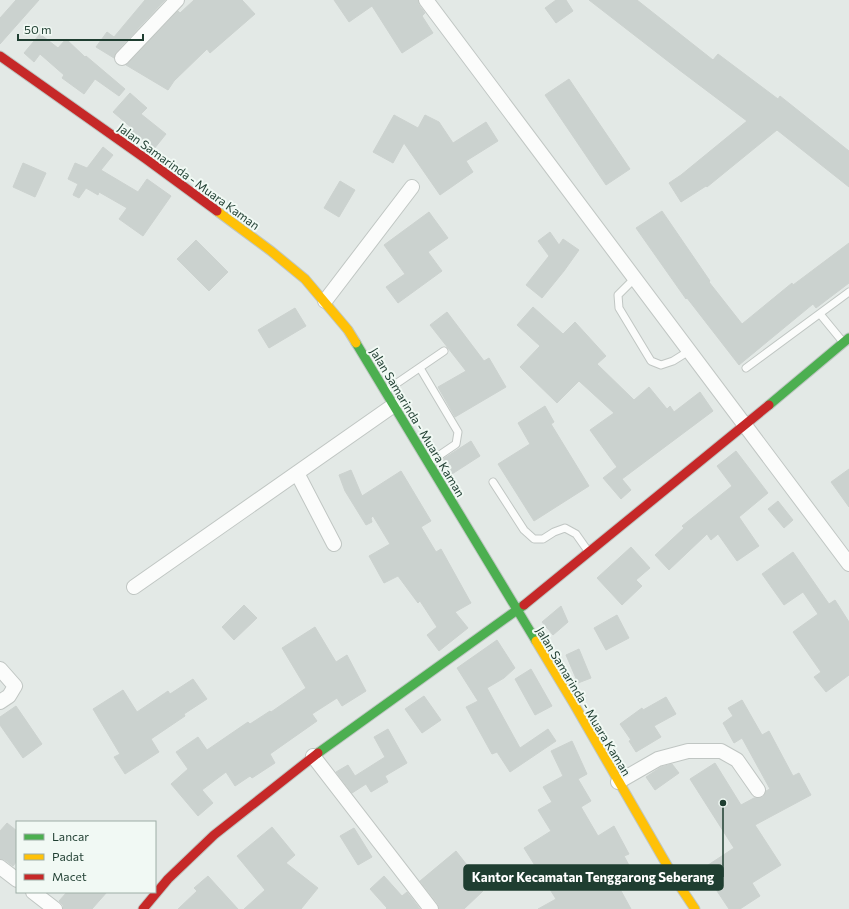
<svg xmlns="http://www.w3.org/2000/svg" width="849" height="909" viewBox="0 0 849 909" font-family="Commissioner,sans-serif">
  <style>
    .building { fill: #cbd2cf; stroke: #ccd2cf }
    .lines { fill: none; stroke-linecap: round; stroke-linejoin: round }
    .lane-casing { stroke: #c0c6c3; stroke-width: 9 }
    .street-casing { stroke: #c0c6c3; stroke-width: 16 }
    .fast-casing { stroke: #bfc7c3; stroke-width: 11 }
    .slow-casing { stroke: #bfc7c3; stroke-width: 11 }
    .jam-casing { stroke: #bfc7c3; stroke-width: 11 }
    .lane { stroke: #fbfcfb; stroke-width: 7 }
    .street { stroke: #fbfcfb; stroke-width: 14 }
    .fast { stroke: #4caf50; stroke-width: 9 }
    .slow { stroke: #ffc107; stroke-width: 9 }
    .jam { stroke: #c62828; stroke-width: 9 }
    .labels { text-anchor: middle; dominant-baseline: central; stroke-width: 4; stroke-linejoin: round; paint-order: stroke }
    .street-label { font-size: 12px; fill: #1f3e31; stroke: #f1f9f4 }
    .leader { fill: none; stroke: #1f3e31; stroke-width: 1.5 }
    .callout-dot { fill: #1f3e31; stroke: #f1f9f4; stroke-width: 1.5 }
    .callout { fill: #1f3e31; stroke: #1f3e31; stroke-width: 1.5 }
    .callout-label { font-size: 13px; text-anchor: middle; font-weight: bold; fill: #fff }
  </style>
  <rect width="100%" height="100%" fill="#e3e9e6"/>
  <path class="building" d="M16,0H39L0,44V18Z
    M145,0H165L116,52L114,58L96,47L107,32L114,37Z
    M194,0H242L255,14L210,53L207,49L174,81L168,90L126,65L178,11L180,13Z
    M334,0H418L419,5L425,13L422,16L433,33L402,53L372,6L349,22Z
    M556,0H566L573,11L556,23L545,8Z
    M589,0H637L713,60L718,54L778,99L780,96L849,151V187L777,130L707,187L706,186L681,202L669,183L681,175L747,121L678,69Z
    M40,34L58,48L66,39L85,57L86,56L125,89L119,96L95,79L84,94L62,78L64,75L40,54L34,62L24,53Z
    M569,79L630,169L606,185L545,95Z
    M130,93L147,108L141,114L166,134L154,149L131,132L133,129L113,112Z
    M394,115L418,128L425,115L439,122L453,143L486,122L498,141L466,161L473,172L440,195L404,143L393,163L373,152Z
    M103,147L113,155L101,170L138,192L147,179L171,196L143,236L119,219L127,208L99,192L98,195L86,188L79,198L73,195L78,184L68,179L75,163L87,168Z
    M23,163L46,173L35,197L13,187Z
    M340,181L355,190L339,217L324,208Z
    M662,211L710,281L709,282L742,324L792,283L793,285L849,243V283L816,308L813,304L739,365L687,298L686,299L636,228Z
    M429,212L448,238L428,252L442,271L398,303L386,287L405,274L384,245Z
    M550,232L559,245L563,239L579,250L564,271L542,298L526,285L549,256L538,241Z
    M196,240L228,272L209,291L177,259Z
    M533,307L563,334L575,322L606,356L597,364L634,400L649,387L667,409L670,406L674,412L700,392L713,411L622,479L631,490L621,499L603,478L617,467L590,430L614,413L579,381L557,403L520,367L540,346L517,325Z
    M295,308L306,326L269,348L258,330Z
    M447,312L484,361L489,358L506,387L455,417L438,387L466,371L430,325Z
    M545,406L554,422L551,424L589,486L534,521L498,464L530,444L518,423Z
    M471,441L480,456L452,474L443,459Z
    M736,451L768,493L739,517L759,546L737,561L718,534L711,540L707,534L669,570L655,555L684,528L682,526L732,486L717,466Z
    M849,469V507L831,482Z
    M351,470L362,496L401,471L431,521L421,527L436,552L441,549L471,603L455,612L468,628L439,651L427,635L437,627L420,601L418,603L398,576L384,583L369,556L390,544L373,516L371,518L372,522L366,525L345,491L339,475Z
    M778,501L793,520L784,528L768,509Z
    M631,547L650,568L636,580L642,586L622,605L597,578Z
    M793,552L829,604L835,600L849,622V675L826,692L814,677L821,672L793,632L818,614L803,592L784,605L762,574Z
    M244,605L257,618L234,640L222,627Z
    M561,606L568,622L553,635L542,622Z
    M617,615L629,638L606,650L594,628Z
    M315,627L336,662L347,655L366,691L342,706L337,698L312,714L317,721L270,754L275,763L252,778L250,776L235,786L226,772L202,790L213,803L198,816L171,784L188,769L176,752L198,737L207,750L248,722L250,724L270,711L271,712L306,688L282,648Z
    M497,640L515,668L504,678L487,688L520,748L548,729L556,741L510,772L497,752L492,754L466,707L478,701L457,668Z
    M579,649L591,678L578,683L566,655Z
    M531,669L552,706L535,715L515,679Z
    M193,679L207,699L184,714L185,716L151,739L159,752L125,774L114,757L120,754L93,709L123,690L137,712L168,691L170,694Z
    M424,696L441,720L422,733L405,709Z
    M666,697L676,714L654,726L661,737L636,752L629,741L631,740L620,724L642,708L643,710Z
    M742,700L762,735L769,731L793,776L799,773L811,795L755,825L781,865L752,883L760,896L740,909H729L711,882L708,884L699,871L734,848L690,779L715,763L741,805L754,798H758L763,797L766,791L770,789L742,738L734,743L723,723L733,716L728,708Z
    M16,706L42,744L23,758L0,725V717Z
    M388,729L407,763L385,776L388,782L371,792L366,784L352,793L336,772L348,765L355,776L385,757L374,737Z
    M572,741L587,774L578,779L591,801L581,807L598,836L614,826L629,854L624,856L637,880L620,889L631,909H538L556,899L524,848L551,831L538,810L552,802L543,787L563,776L551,751Z
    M672,764L679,773L655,790L646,777L661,767Z
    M7,823L17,831V861L13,866L5,860L0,859V831Z
    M272,827L295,855L286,863L318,888L301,909H244L265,890L237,856Z
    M354,828L372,857L358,865L340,836Z
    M456,851L470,869L466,873L483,891L464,909H439L438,904L420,881Z
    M208,876L238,909H178L197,891L194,888Z
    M384,876L402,896L407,892L420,909H386L387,908L370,889Z
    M67,892H107L92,909H63V905L59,901Z"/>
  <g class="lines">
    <defs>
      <path id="lane" d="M635,278L618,295L619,308L651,361L661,365L673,361L689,351
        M820,314L843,342
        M420,368L458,432L456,444L431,461
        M746,368L849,292
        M387,390L444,351
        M493,482L524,530L534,539H543L554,532L565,528L576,534L588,551"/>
      <path id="street" d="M426,0L849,564
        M122,58L177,0
        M325,301L412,187
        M297,473L334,544
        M134,587L394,405
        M0,669L15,686L9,696L0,702
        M313,756L431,909
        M618,782L658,759L688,751H721L737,760L758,790
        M0,867L17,880
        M33,892L55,909"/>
      <path id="fast" d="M356,343L536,641
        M769,405L849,338
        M318,753L524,605"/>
      <path id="slow" d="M217,211L271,251L305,279L348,330L356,343
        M536,641L574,704L675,879L695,909"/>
      <path id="jam" d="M0,56L146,159L217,211
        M524,605L769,405
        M143,909L168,879L214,835L318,753"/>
    </defs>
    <use href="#lane" class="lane-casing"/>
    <use href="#street" class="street-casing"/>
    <use href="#fast" class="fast-casing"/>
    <use href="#slow" class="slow-casing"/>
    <use href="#jam" class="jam-casing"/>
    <use href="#lane" class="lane"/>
    <use href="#street" class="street"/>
    <use href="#fast" class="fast"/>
    <use href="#slow" class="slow"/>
    <use href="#jam" class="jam"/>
  </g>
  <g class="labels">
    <g class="street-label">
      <text transform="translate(189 176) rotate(36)">Jalan Samarinda - Muara Kaman</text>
      <text transform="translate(418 422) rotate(59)">Jalan Samarinda - Muara Kaman</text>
      <text transform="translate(584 701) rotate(59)">Jalan Samarinda - Muara Kaman</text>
    </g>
  </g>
  <path class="leader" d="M723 803L723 877"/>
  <circle class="callout-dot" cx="723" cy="803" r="4"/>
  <rect class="callout" x="464" y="865" width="259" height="25" rx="4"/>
  <g class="callout-label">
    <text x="593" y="882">Kantor Kecamatan Tenggarong Seberang</text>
  </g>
  <rect x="16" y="821" width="140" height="72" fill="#f1f9f4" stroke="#9daea6"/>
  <rect x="24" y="834" width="20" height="6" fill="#4caf50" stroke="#9daea6"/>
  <text x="52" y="841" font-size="12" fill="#1f3e31">Lancar</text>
  <rect x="24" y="854" width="20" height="6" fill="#ffc107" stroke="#9daea6"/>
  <text x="52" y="861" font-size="12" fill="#1f3e31">Padat</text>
  <rect x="24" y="874" width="20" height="6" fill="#c62828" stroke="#9daea6"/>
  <text x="52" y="881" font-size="12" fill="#1f3e31">Macet</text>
  <path d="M18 34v6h125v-6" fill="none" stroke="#1f3e31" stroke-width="2"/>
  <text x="24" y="34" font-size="12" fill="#1f3e31" stroke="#f1f9f4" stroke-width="3" paint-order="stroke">50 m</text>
</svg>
